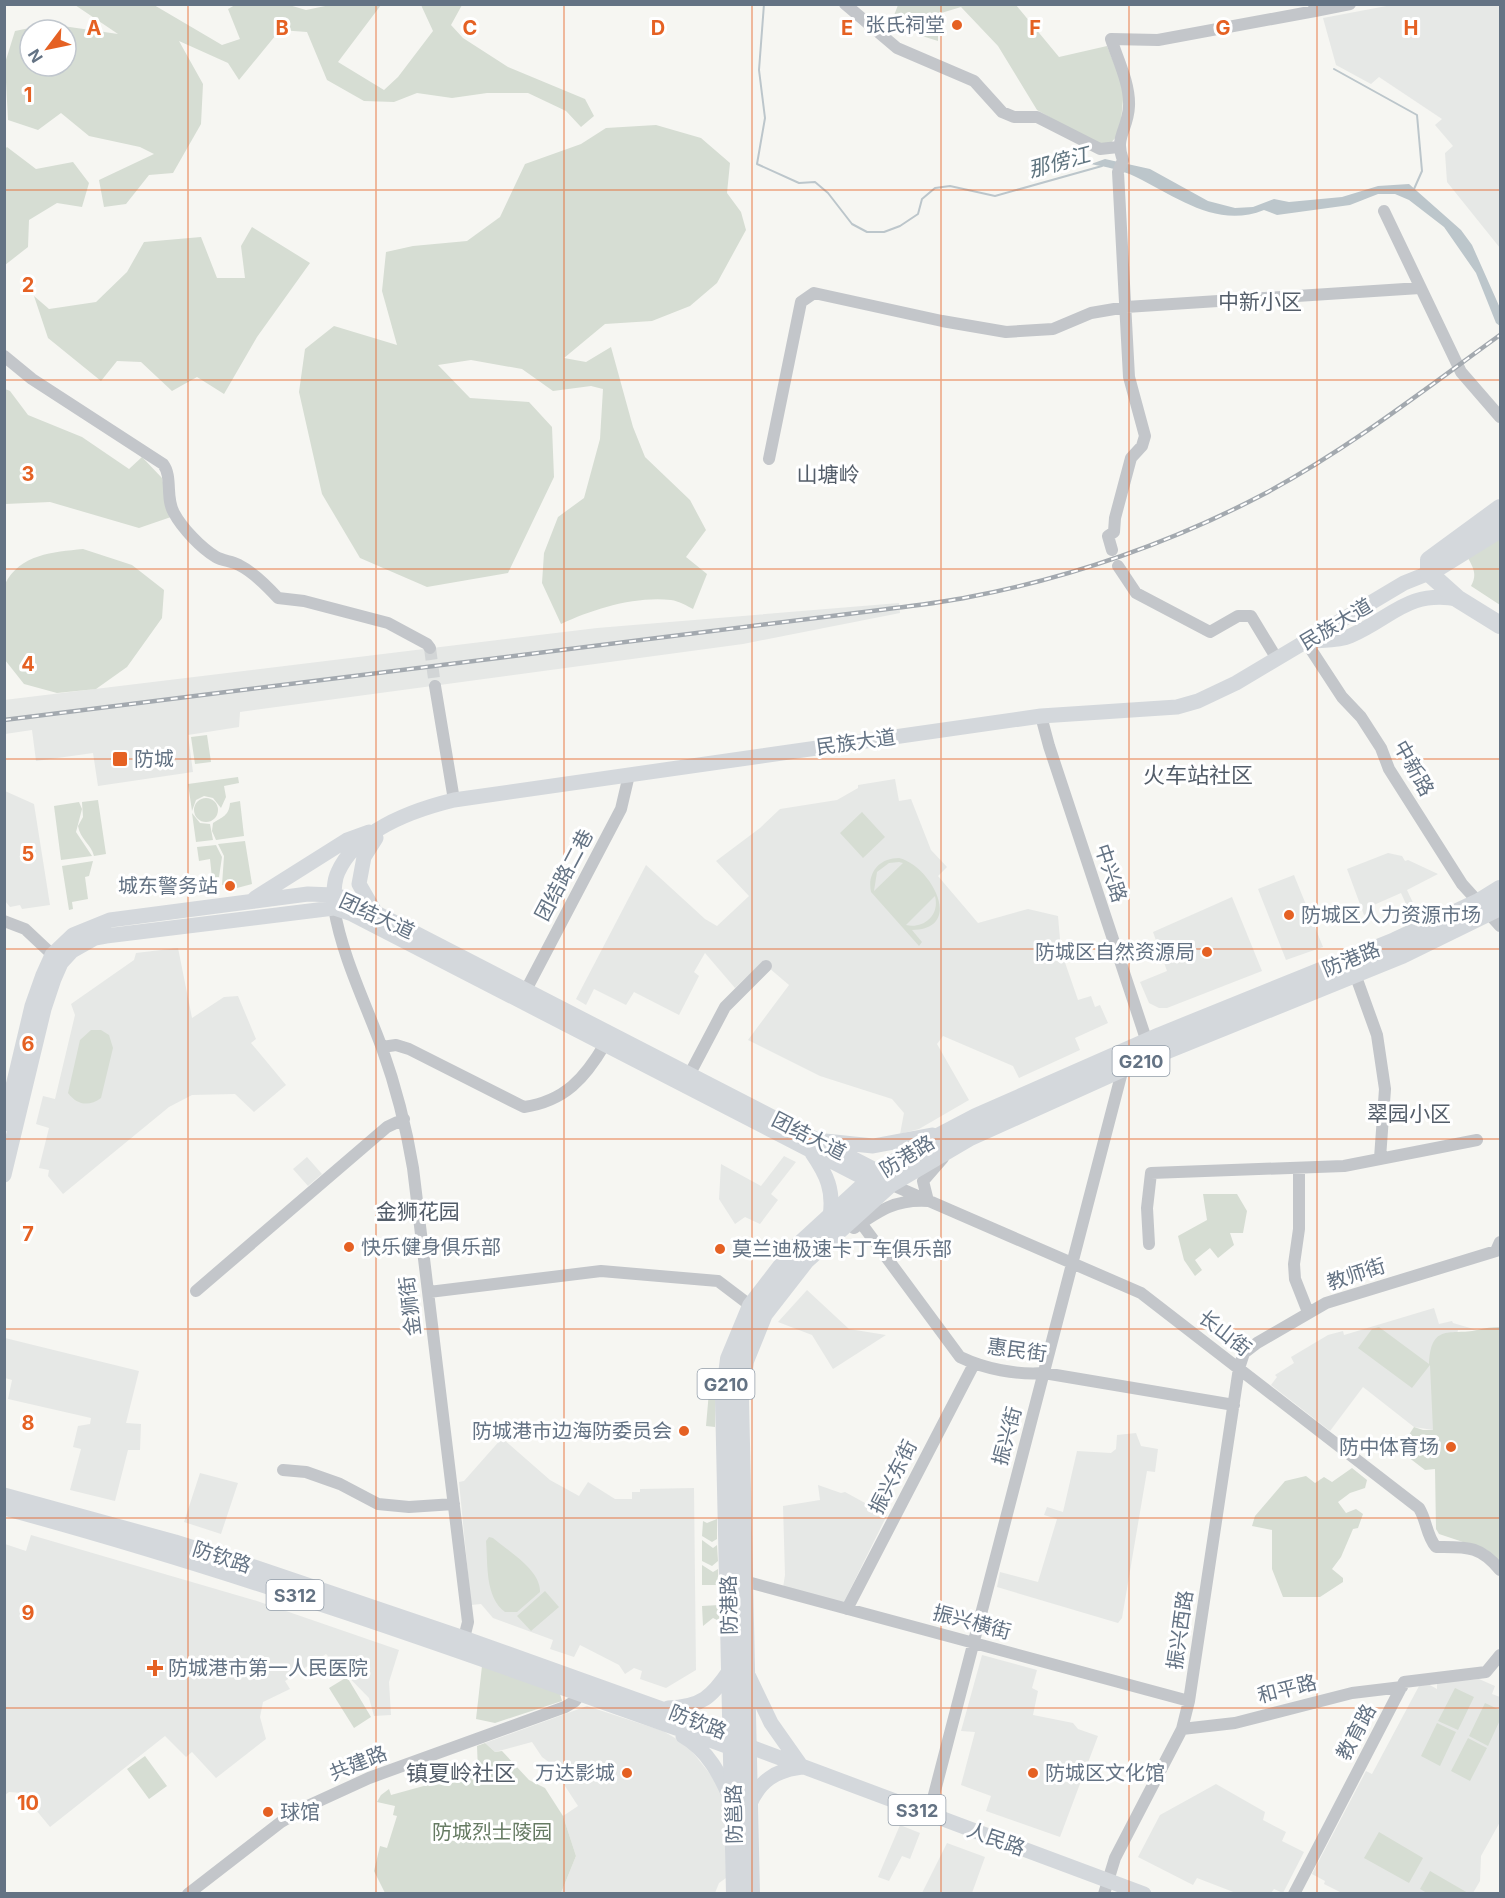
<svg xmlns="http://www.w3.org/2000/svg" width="1505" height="1898" viewBox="0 0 1505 1898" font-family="Inter,'Noto Sans SC',sans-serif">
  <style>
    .built { fill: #e6e8e6 }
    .green { fill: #d6ddd3; fill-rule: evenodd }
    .water { fill: #bcc6cb }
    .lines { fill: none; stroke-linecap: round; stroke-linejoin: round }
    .stream { stroke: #bcc6cb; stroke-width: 2 }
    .minor-tunnel { stroke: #d2d5d6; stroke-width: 12; stroke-dasharray: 12 6; stroke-linecap: butt }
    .minor { stroke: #c3c6ca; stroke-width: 12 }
    .major { stroke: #d4d8dc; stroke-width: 15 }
    .highway { stroke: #d4d8dc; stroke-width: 18 }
    .rail-casing { stroke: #a3a9af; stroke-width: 4.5 }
    .rail { stroke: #fff; stroke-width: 2; stroke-dasharray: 7; stroke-linecap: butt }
    .grid { fill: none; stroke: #e56123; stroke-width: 1.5; stroke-opacity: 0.55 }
    .poi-dot { fill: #e56123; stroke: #fff; stroke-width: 2 }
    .labels { text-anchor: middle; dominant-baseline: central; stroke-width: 6; stroke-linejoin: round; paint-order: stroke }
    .shield { fill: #fff; stroke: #929da9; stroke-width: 1.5 }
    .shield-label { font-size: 18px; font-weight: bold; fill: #647384 }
    .poi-label { font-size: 20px; fill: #647384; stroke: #fff; text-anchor: start }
    .street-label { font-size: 20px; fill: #647384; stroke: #fff }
    .park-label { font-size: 20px; fill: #667b63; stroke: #fff }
    .water-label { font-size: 21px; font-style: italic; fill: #607580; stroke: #fff }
    .neighbourhood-label { font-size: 21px; fill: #535d69; stroke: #fff }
    .quarter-label { font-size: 22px; fill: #535d69; stroke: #fff }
    .grid-label { font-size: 20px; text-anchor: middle; font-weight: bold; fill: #e56123; stroke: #fff; stroke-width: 6; stroke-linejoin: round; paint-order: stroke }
  </style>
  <rect width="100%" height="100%" fill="#f6f6f2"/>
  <path class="built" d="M1397,4L1500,5V248L1447,182L1445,153L1453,146L1435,125L1442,119L1379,77L1371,84L1336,65L1323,18Z
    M899,603L900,613L743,644L240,712L239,727L188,735L193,772L98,786L93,753L36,761L32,730L5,734L4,700L597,628Z
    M895,779L899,801L911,799L931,850L947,867L938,876L978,923L1028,909L1058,916L1061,951L1078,1000L1091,996L1095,1007L1100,1005L1108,1023L1075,1038L1080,1050L1019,1078L1013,1066L943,1036L937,1044L969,1100L919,1129L900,1134L904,1113L892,1099L820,1076L748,1040L789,985L762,962L735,988L705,953L694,972L699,976L679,1015L634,992L626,1005L594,989L586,1005L576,999L646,865L705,919L717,926L749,896L716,861L760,828L780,809L837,800L858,788V785Z
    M5,791L34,804L50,905L22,909L20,905L10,907L5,901Z
    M1388,853L1402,856L1405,861L1408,860L1438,874L1407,890L1416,909L1410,913L1401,893L1367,908L1369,913L1364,915L1347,869Z
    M1294,875L1323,947L1286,960L1258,889Z
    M1232,897L1262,971L1167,1008H1159L1149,1003L1140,982L1167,971L1153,932Z
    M178,948L192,1018L224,997L238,996L256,1039L251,1043L286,1085L254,1112L235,1094L192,1095L169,1107L63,1194L48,1176L49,1170L39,1168L49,1128L36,1124L43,1096L55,1099L75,1015L71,1004L134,960L136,953Z
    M784,1156L796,1162L771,1194L778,1200L760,1224L745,1217L735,1224L719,1199L721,1164L761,1186Z
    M307,1157L322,1174L308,1186L293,1169Z
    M807,1290L849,1329L886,1335L833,1369L812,1335L778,1322Z
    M1434,1308L1439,1324L1452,1321L1453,1323L1477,1330H1458L1433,1430L1414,1427L1363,1387L1330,1431L1271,1385L1277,1377L1275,1375L1294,1363L1291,1357L1328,1335L1343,1331L1344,1335Z
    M5,1338L139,1371L126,1423L141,1424L140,1450H128L115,1501L70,1490L81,1449L73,1447L78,1426L90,1424L91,1418L8,1399L12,1380L5,1378Z
    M1136,1433L1141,1446L1158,1449L1155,1472L1147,1471L1122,1618L1118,1623L997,1587L1000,1572L1038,1582L1057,1519L1044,1515L1047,1507L1063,1512L1077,1451L1111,1453L1116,1449L1117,1435Z
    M502,1438L550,1480L579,1496L588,1482L615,1499H632V1492H640V1489L694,1488L696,1670L666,1688L640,1679L642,1671L634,1668L625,1674L619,1665L580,1645L574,1657L550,1649L553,1640L493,1618L481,1604L471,1605L459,1482L464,1481Z
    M200,1473L238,1483L221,1534L184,1522Z
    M818,1485L841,1493L845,1492L887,1515L843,1604L783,1588L785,1575L783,1506L820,1500Z
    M31,1535L257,1601L399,1650L389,1682L391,1715L374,1716L369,1698L326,1654L285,1681L290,1689L263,1702L260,1717L266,1739L216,1778L192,1752L186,1757L165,1736L50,1827L22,1793L9,1792L5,1795V1544L26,1551Z
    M982,1655L1037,1670L1032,1688L1038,1691L1033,1715L1073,1723L1078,1729L1098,1736L1060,1837L986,1811L991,1796L961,1785L975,1732L961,1731Z
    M1479,1679L1495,1686L1492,1694L1500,1697V1822L1481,1856L1480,1881L1473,1893H1342L1324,1884L1325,1881L1312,1874L1366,1771L1372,1774L1419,1686L1428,1684L1437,1689V1682Z
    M587,1706L663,1731L687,1745L718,1784L725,1809L726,1878L719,1883L715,1893H561L576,1856L563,1816L578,1806L550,1763L542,1757L532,1742L495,1752L485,1743Z
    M1216,1784L1265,1812L1263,1820L1286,1832L1282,1841L1304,1852L1283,1893L1274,1889L1271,1893H1236L1197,1878L1193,1885L1138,1857L1160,1815Z
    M900,1825L920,1833L910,1859L902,1856L889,1881L878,1877Z
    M947,1843L985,1857L972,1893H922Z"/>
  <path class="green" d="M75,5H154L222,45L240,39L228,9L235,5H289L306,10L330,5H381L338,62L384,90L398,77L433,31L421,5H462L451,25L463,38L508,67L585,99L594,116L581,127L566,111L528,93H487L452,98L417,93L394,102L364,101L327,80L307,32L280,30L239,80L228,63L179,41L203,84L201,124L173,173L149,175L126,204L104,207L99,180L154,154L140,147L89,136L61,113L38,130L8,120L5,63L15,31L49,24L118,34ZM30,30H66V66H30Z
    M898,5H1016L1059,57L1107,46L1124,88L1120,133L1105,149L1037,110L998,46L961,7L938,14V41L890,26Z
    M656,125L701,138L730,163L727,193L741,212L746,230L717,283L690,306L652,321L605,324L564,358L586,362L611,347L633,427L645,457L690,500L706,530L686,557L707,574L693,609C687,606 679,601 671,600C635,596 593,609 561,624L542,583L544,553L558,517L584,498L600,439L603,389L591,386L553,391L522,369L471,360L438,365L470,398L529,402L552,427L554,477L508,573L427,587L360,558L322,494L299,392L305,349L334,326L397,345L382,291L386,252L413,246L467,241L500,217L525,164L581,144L606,128Z
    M7,147L36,169L73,162L89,183L82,207L57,203L29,220L28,247L5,265L4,150Z
    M252,227L310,263L257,337L224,394L197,377L172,391L141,362L117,361L101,381L48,338L34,296L49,309L96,302L127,272L144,242L201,237L217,278H245L241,246Z
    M5,389L10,391L28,415L82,437L129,469L142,457L162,478L171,517L139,528L50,502L5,504Z
    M1500,539V605L1471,586C1477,575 1474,569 1468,558Z
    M83,549L132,565L164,590L162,618L127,667L96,689L57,693L24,684L5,660V584C20,554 53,552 83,549Z
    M207,735L211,762L195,764L191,737Z
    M238,777L239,783L224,786L226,797L221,808L213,798L204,796L196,800L192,811L188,784Z
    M194 810a12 12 0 1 1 24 0a12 12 0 1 1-24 0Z
    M98,800L106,854L94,856C91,844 80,839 78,826L83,817L82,802Z
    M240,801L244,836L216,840L212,831L213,823C222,817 229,816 230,803Z
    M79,802L82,809L76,832L92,856L61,860L54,806Z
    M862,812L885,837L863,858L840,833Z
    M192,813L200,823L210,824L213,840L196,842Z
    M245,841L252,884L237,888L236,883L222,885L224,856L218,844Z
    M216,845L222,857L219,877L212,878L210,859L199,861L197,847Z
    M899,858C930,865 966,929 912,930L922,942L919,946L871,892C867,873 879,858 899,858ZM899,862L903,863L874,891L877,872L889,863ZM935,896C940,915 924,929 906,925Z
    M93,861L89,876L85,877L88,899L72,902L73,909L69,910L62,866Z
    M91,1030H101L109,1035L113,1048L101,1098C89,1107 77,1105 68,1093L80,1040Z
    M1203,1194H1237L1247,1211L1243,1233H1230L1234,1245L1218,1258L1210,1248L1195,1260L1202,1270L1195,1276L1184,1260L1178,1236L1207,1220Z
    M1379,1327L1429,1364C1431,1322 1451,1336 1477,1330C1485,1328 1492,1327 1500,1327V1563L1487,1550L1439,1534L1436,1529L1435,1469L1425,1470L1399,1450L1414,1427L1423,1430H1433L1430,1365L1412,1388L1358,1348L1372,1329Z
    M710,1380L716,1381L715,1427L706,1426Z
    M1352,1468L1367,1480L1365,1488L1350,1493L1338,1502L1346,1513L1356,1509L1363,1514L1358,1528L1353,1529L1341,1557L1332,1569L1343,1578V1582L1320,1597H1283L1272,1569V1530L1252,1526L1255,1516L1285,1481L1306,1476L1315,1483L1324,1477L1332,1482Z
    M717,1519V1539L712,1542L702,1536L703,1521L707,1523Z
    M489,1537L493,1538C508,1551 541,1570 540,1592L517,1612H505C485,1597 488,1565 486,1541Z
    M702,1540L713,1548L717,1545L718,1561L712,1566L702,1561Z
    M702,1565L713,1572L718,1569V1585H702Z
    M545,1591L559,1607L531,1631L517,1616Z
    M719,1605V1621L713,1618L703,1626L702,1606Z
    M482,1666L559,1690L562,1701L495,1723L476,1719Z
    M347,1677L371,1717L354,1728L329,1688Z
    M1455,1688L1474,1697L1458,1730L1438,1721Z
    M1485,1703L1500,1710V1720L1488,1746L1469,1736Z
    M1437,1723L1456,1732L1440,1766L1421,1756Z
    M1468,1738L1487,1748L1470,1781L1451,1771Z
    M485,1743L495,1752L502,1751L529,1780L545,1788L563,1816L576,1856L561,1893H385L374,1871L380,1846L387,1848L397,1816L393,1815L395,1806L377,1802L381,1795L389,1789L391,1795L478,1771L477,1746Z
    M145,1756L167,1786L149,1799L127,1769Z
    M1379,1832L1423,1858L1409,1883L1364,1858Z
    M1430,1871L1468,1893H1427L1420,1889Z"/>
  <path class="water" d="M1105,159L1150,169L1208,201L1235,208L1253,207L1274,199L1289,202L1342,197L1378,186L1409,184L1461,230L1472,245L1500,308V326L1496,323L1476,273L1444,227L1409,200L1395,194H1378L1350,205L1277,215L1264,210C1217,229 1177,197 1136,177C1122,170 1106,167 1091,164Z"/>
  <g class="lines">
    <path class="stream" d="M764,4L759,70L765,118L757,164L799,183L815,182L828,193L852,224L867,232H884L900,226L918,214L922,199L935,188L950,186L995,196L1102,166
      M1334,69L1417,115L1422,171L1414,189"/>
    <path class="minor-tunnel" d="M430,648L435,686"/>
    <path class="minor" d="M845,4L897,48L974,81L1002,112L1014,117H1037L1100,149L1118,147
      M1314,4L1315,11L1350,4
      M1384,211L1461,372L1500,417
      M4,356L32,379L163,464C173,477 165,498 174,513C182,528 201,548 216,557C223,561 232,561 239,565C253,572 267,586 278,598L304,601L388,623L427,644L430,648
      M769,459L801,302L814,293L942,321L1006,332L1053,329L1091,313L1126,307L1420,288
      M1112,550L1108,536L1114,532L1115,518L1131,458L1142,446L1145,436L1129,377L1118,172L1123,160C1114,137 1128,130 1129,106C1130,84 1118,60 1111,39L1158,40L1315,11
      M1118,566L1136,593L1210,632L1238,616H1251L1277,659
      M1306,642L1342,697L1361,717L1381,748L1389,769L1462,884L1500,926
      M435,686L454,800
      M1041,716L1049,746L1147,1042
      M334,908C342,956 365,1002 382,1048C396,1087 406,1126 413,1168L468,1622L464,1638
      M4,921L25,929L58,960
      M1355,974L1377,1035L1385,1089L1380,1158
      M526,990L621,809L629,775
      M382,1047L396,1045L409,1049L524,1107C565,1101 585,1078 605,1044
      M686,1081L725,1007L766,966
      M1299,1169V1229L1294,1264L1295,1279L1308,1312
      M890,1184L1141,1293L1419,1508C1427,1521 1426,1535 1436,1547C1466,1547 1480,1545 1500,1570
      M861,1223L960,1357C985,1369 1016,1375 1044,1373L1234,1405
      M854,1228C880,1210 896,1199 928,1201L923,1181L943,1158
      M1149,1244L1147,1208L1151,1173L1344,1166L1477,1140
      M196,1291L387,1127L404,1119
      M429,1292L601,1271L718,1281L751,1306
      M283,1470L306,1472L340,1484L378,1504L409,1507L454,1504
      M744,1581L1189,1701
      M847,1609L974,1364
      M1182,1729L1235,1723L1352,1693L1402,1687
      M929,1814L1123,1068
      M188,1894L281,1822L310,1805L369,1778L565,1707L575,1701L584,1689
      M1104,1894L1115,1858L1182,1729L1189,1701L1239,1368L1244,1353L1257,1343L1326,1303L1496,1251L1500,1242
      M1294,1894L1404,1682L1486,1672L1500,1655"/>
    <path class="major" d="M1312,641C1323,640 1339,641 1350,636C1392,618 1407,590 1458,599
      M255,898L347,840L369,832
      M334,908C334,897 333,882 338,872C357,830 413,810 454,800L1041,716L1177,707L1198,701L1236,683L1404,583L1429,573
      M374,910L359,884L364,857L376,838
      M4,1124L32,1006L43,975L52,955L73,935L110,920L308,894L334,895L351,900L879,1172L885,1179
      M825,1141L873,1146L932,1135
      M812,1153C827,1175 834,1190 830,1217
      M4,1175L44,1009L54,979L61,963L72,951L95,938L106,936L334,908L352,914L870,1181L881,1182
      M4,1495L175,1542L254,1567L464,1638L732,1734L748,1746L1144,1894
      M4,1508C252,1575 491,1662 732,1748L743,1747
      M749,1677L771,1723L802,1767
      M668,1708C701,1707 712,1697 730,1670
      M683,1736C708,1750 721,1776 732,1802
      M749,1806C759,1781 776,1770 802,1767"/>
    <path class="highway" d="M1429,560V573L1458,599L1500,625
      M1429,560L1500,508
      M1429,573L1500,529
      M735,1894L724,1398L729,1359L751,1306L794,1250L879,1172L917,1148L976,1117L1160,1036L1395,941L1479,902L1500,889
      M751,1894L740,1399L745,1361L764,1314L806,1260L890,1184L970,1137L1123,1068L1402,955L1500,907"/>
    <defs>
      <path id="rail" d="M4,720L880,610C910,606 940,603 969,597C1070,578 1173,542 1264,494C1347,450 1424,390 1500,335"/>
    </defs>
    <use href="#rail" class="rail-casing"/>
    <use href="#rail" class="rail"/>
  </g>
  <path class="grid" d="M188,4V1894M376,4V1894M564,4V1894M752,4V1894M941,4V1894M1129,4V1894M1317,4V1894M4,190H1500M4,380H1500M4,569H1500M4,759H1500M4,949H1500M4,1139H1500M4,1329H1500M4,1518H1500M4,1708H1500"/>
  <g class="poi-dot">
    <circle cx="957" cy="25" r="6"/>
    <rect x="112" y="751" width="16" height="16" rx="3"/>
    <circle cx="230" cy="886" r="6"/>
    <circle cx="1289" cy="915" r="6"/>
    <circle cx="1207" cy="952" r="6"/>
    <circle cx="349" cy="1247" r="6"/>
    <circle cx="720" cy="1249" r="6"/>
    <circle cx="684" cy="1431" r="6"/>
    <circle cx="1451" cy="1447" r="6"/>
    <path d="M152 1659h6v6h6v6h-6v6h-6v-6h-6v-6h6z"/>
    <circle cx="627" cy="1773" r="6"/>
    <circle cx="1033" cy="1773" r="6"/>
    <circle cx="268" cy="1812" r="6"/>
  </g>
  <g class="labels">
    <g class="shield">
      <rect x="1112.5" y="1046" width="57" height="30" rx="4.5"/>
      <rect x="697.5" y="1369" width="57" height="30" rx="4.5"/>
      <rect x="266.5" y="1580" width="57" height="30" rx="4.5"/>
      <rect x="888.5" y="1795" width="57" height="30" rx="4.5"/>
    </g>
    <g class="shield-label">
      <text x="1141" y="1061">G210</text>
      <text x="726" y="1384">G210</text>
      <text x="295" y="1595">S312</text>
      <text x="917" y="1810">S312</text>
    </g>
    <g class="poi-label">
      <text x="945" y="25" text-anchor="end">张氏祠堂</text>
      <text x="134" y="759">防城</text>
      <text x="218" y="886" text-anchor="end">城东警务站</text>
      <text x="1301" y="915">防城区人力资源市场</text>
      <text x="1195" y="952" text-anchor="end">防城区自然资源局</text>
      <text x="361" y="1247">快乐健身俱乐部</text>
      <text x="732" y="1249">莫兰迪极速卡丁车俱乐部</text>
      <text x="672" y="1431" text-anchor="end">防城港市边海防委员会</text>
      <text x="1439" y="1447" text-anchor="end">防中体育场</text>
      <text x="168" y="1668">防城港市第一人民医院</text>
      <text x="615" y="1773" text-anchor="end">万达影城</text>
      <text x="1045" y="1773">防城区文化馆</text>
      <text x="280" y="1812">球馆</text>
    </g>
    <g class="street-label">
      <text transform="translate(1336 624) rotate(-31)">民族大道</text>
      <text transform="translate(856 742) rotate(-8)">民族大道</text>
      <text transform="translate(1414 768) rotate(61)">中新路</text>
      <text transform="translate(1111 873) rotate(72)">中兴路</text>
      <text transform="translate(564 875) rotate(-62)">团结路二巷</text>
      <text transform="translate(377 916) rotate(25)">团结大道</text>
      <text transform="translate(1351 959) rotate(-22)">防港路</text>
      <text transform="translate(809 1136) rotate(27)">团结大道</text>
      <text transform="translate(907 1156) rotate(-32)">防港路</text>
      <text transform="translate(1356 1274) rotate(-18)">教师街</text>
      <text transform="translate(410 1306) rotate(-97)">金狮街</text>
      <text transform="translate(1225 1333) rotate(38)">长山街</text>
      <text transform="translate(1017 1350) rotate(8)">惠民街</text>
      <text transform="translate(1007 1436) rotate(-75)">振兴街</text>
      <text transform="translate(893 1477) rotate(-63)">振兴东街</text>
      <text transform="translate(222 1557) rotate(18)">防钦路</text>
      <text transform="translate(729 1605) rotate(-91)">防港路</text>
      <text transform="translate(972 1622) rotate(15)">振兴横街</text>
      <text transform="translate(1180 1630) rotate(-82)">振兴西路</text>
      <text transform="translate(1287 1689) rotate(-14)">和平路</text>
      <text transform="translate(698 1722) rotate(21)">防钦路</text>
      <text transform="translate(1356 1732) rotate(-62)">教育路</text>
      <text transform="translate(358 1763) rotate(-22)">共建路</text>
      <text transform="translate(734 1814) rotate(-91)">防邕路</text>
      <text transform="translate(996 1839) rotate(20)">人民路</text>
    </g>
    <g class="park-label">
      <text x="492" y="1832">防城烈士陵园</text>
    </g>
    <g class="water-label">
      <text transform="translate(1059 162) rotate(-15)">那傍江</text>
    </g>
    <g class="neighbourhood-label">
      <text x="1260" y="301">中新小区</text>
      <text x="828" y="474">山塘岭</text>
      <text x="1409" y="1113">翠园小区</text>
      <text x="418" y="1211">金狮花园</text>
    </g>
    <g class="quarter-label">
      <text x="1198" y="775">火车站社区</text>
      <text x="461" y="1773">镇夏岭社区</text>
    </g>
  </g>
  <g class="grid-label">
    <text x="94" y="35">A</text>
    <text x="282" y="35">B</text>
    <text x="470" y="35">C</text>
    <text x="658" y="35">D</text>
    <text x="847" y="35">E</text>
    <text x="1035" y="35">F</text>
    <text x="1223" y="35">G</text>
    <text x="1411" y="35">H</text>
    <text x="28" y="102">1</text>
    <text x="28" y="292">2</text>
    <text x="28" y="481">3</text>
    <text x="28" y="671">4</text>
    <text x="28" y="861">5</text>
    <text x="28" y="1051">6</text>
    <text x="28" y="1241">7</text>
    <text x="28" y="1430">8</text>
    <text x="28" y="1620">9</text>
    <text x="28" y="1810">10</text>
  </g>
  <rect width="1505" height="1898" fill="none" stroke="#647384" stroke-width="12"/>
  <g transform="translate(48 48) rotate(238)"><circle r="28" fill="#ffffff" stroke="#c1c7ce" stroke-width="1.5"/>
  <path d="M0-4.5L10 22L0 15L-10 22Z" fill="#e56123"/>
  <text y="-9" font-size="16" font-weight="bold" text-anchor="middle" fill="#647384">N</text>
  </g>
</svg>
